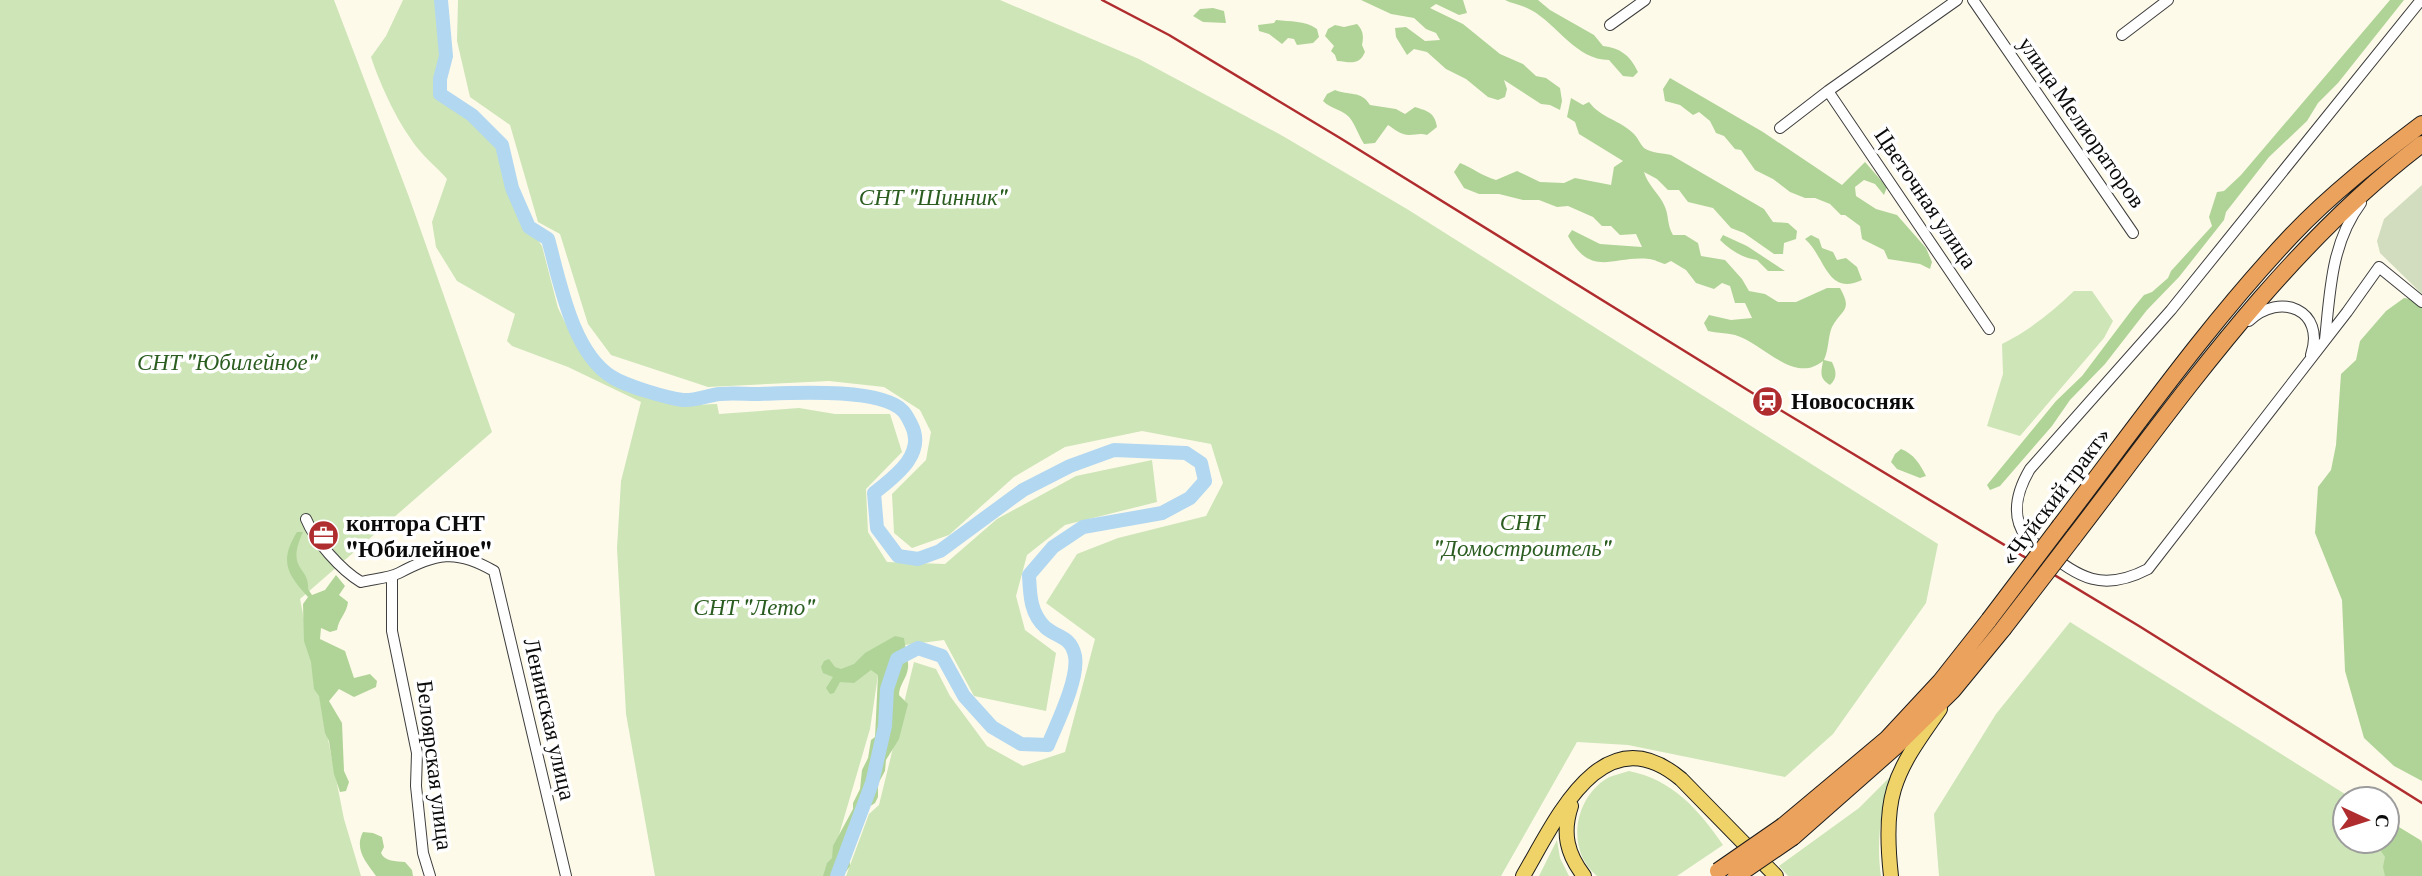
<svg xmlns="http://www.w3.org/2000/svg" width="2422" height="876" viewBox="0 0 2422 876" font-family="'Crimson Pro',serif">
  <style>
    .green { fill: #cde5b7 }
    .forest { fill: #b0d497 }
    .cemetery { fill: #d1ddbe }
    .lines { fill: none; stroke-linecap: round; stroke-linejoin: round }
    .river { stroke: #b2d7f1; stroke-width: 14 }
    .minor-casing { stroke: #3e3e3e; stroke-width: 12 }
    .major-casing { stroke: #1c1c1c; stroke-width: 16 }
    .highway-casing { stroke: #1c1c1c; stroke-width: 18 }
    .minor { stroke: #fff; stroke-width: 10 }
    .major { stroke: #efd369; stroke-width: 14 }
    .highway { stroke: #eaa25c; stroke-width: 16 }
    .rail { stroke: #b02d2f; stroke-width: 2.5 }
    .highway-bridge-casing { stroke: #1c1c1c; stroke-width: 18; stroke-linecap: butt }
    .highway-bridge { stroke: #eaa25c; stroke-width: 16 }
    .labels { text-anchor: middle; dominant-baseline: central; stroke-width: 7; stroke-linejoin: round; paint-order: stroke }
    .street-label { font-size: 23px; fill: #0b0b0b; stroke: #fff }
    .park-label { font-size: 23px; font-style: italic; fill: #2b5d21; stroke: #fff }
    .poi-label { font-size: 23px; font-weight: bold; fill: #0b0b0b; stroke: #fff; text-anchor: start }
  </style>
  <rect width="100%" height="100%" fill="#fefaea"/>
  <path class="green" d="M0,0H334L409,197L492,432L300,599L344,819L361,876H0Z
    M403,0H436C441,17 448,37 446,56C445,70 440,77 440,94L472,115L502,145L512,188L529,227L542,246L558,308L575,343L600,373L692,405L717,404L719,414L799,408L835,414H890L902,452L866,489L868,532L887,562L945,564L997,519L1076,476L1152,460L1157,502L1065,525L1027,555L1016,596L1025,630L1056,653L1046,711L974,696L944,640L882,648L870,729L827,876H655L626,714L617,548L621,481L641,402L568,367L512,346L507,341L515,314L457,281L436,247L432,222L447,179C438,168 428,161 420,151C399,126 381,87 371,57L386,36Z
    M458,0H1000L1139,59L1281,135L1407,209L1938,544L1926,603L1833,734L1785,777L1628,745L1577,742L1501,876H846L869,814L879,805L914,662L936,669L950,696L987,746L1023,766L1065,752L1095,639L1046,603L1077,554L1118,538L1206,516L1223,483L1211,444L1142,431L1065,447L1014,477L949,535L912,548L894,533L892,494L926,460L931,432L920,410L884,387L829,381L708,387L611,355L588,324L560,234L538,222L510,125L470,97L457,41Z
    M2074,291H2092L2113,321L2104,338L2020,436L1987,426L2003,374L2002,344C2030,330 2052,312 2074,291Z
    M2070,622L2353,799H2345V841H2387V820L2422,841V876H1939L1934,814L1996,714Z
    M1629,771C1673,780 1698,809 1723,845L1677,876H1597C1567,852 1573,803 1603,781C1611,775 1620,774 1629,771Z
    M1890,777C1881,809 1876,843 1881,876H1788L1779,866L1859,808Z
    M1557,840L1560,858L1569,876H1539Z"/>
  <path class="forest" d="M1361,0H1463L1467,13L1459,15L1436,4L1430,8L1463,24L1500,54L1523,64L1536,76L1546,78L1560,88L1562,101L1560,110L1550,105L1541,104L1504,80L1507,89L1505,97L1498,100L1488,97L1466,79L1446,69L1427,52L1414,49L1407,55L1396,37L1395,28L1406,27L1425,41L1440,40L1436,33L1426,29L1414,18L1391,14Z
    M1505,0H1538L1550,10L1594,35L1603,46C1620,48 1630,55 1638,72L1633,77L1623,76L1609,60C1576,60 1557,24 1531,10C1522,5 1513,4 1505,0Z
    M2390,0H2404L2338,83L2318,103L2307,121L2269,157L2226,212L2224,220L2179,277L2147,310L2105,364L2070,400L2052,426L2000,486L1990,490L1987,485L2056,401L2082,376L2134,307L2144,295L2152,292L2168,278L2171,271L2212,226L2209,217L2217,192L2224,191L2241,175Z
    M1213,8L1224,11L1226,23L1203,22L1193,16L1200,9Z
    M1276,20C1291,22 1304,20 1317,29L1319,37L1313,43L1297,45L1294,39L1288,38L1282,44L1269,34L1259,31L1258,25L1274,23Z
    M1357,24C1363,30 1364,36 1362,45L1365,52C1359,66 1350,62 1337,61L1335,55L1331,51L1334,46L1325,36L1328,29L1335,25L1344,27Z
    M1670,78L1763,132L1842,185L1865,162L1887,187L1884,195L1875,184L1864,180L1855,187L1856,196L1876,209L1897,215L1926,248L1932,262L1930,269L1920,264L1888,259L1884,250L1862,239L1860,226L1845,215H1841L1830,204L1815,198H1805L1790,192L1773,179L1755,170L1741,150L1735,149L1724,136L1716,133L1710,121L1699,112L1693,115L1680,105L1665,101L1663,89Z
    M1335,90C1349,96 1361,90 1370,105L1396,109L1405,114L1415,107C1428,111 1435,113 1437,127L1427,135C1419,133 1417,135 1409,135C1401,135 1394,129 1388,125L1375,143L1364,144C1359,136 1355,124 1349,117C1341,109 1331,109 1323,101L1327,94Z
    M1571,98L1583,105L1589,102C1601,118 1620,120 1634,134C1638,138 1640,144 1644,148C1652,153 1662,153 1671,155L1764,209L1773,222L1788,223L1797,231L1796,239L1784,243L1783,254H1774L1744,233L1731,228L1713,208L1688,202L1679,190H1668L1657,179L1644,172C1648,186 1660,194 1665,207C1669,216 1667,225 1673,235H1685L1698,243L1701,256L1725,260L1742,279L1749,291L1765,294L1778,302H1796L1827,288H1840C1853,311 1842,309 1832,327C1828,336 1829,349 1824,360L1832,362C1836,371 1838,377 1830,385C1819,378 1821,373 1823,361C1794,385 1763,343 1735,335C1726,333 1717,333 1708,331L1704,323L1709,315L1731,320L1752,318L1745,303H1735L1730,286L1722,283L1714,289L1696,283L1686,270L1671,261L1665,264C1660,263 1654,259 1649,259C1613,255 1592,279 1568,236L1572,230L1600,244L1642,247L1636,234L1620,235L1611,226H1602L1593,217L1568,206L1557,207L1539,200H1523L1499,194H1479L1464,188L1454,172L1460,163C1473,168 1482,176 1496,180L1517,171L1540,182L1564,183L1575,178L1611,185L1614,167L1623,161L1579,134L1575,122L1567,117Z
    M1723,235L1747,246L1785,271H1768L1757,260C1742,258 1730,250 1720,240Z
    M1811,235L1819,239L1822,248L1833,252L1837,260L1846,258L1857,267L1862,280C1827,297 1825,256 1805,239Z
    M2404,298L2422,301V781L2394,766L2364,738L2345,671L2342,600L2315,533L2318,487L2331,470L2336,445L2341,374L2356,360L2360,341L2386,311Z
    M1901,449C1914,454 1920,464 1926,476L1920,478L1897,469L1891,462L1895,454Z
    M297,532H303C285,571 310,566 308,589L312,595L325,590L336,575L345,586L339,595L348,602C347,613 339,618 337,630L330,632L321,628L320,639L345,651L354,678L370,674L377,681L376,687L354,697L339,689L329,701L342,723L344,771L349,782L346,791L340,792L334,774L329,741L325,733L319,696L314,689L311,662L304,641L303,604L308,597C287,574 279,561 297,532Z
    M895,636L904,638C905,648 909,658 908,668C907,678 899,685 899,695L908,704L899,739L886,760L885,771L878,784V797L875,803L866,809L857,839L849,852L850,866L843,876H823L827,863L832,858L833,846L853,809V803L860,789L862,770L868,758L871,740L875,737L878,675L871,670L854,683L840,682L834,693L830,694L826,688L833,677L823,673L821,667L824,661L829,659L835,667L841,669L854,664L865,653Z
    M2389,821L2420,840L2422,844V876H2385L2383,867L2385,857L2374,841H2387V822Z
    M363,832L373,833L382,837L384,847L381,853C385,862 396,861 405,862L412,870L413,876H376C366,862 354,849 363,832Z"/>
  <path class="cemetery" d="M2422,185V294L2380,253L2377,241L2384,219Z"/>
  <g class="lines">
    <path class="river" d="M441,0L446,56L440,79V94L472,115L502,145L512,188L529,227L548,239C560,282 572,352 612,377C626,386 667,398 683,400C695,401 708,395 720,394C732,393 745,394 757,394C789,393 880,387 903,411C906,414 909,420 911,424C927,454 894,477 874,493L877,528L898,556L918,559L940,551L1023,490L1070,466L1114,450L1186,453L1201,463L1205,481L1190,498L1162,513L1083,527L1053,547L1029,575C1030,594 1030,613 1045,627C1055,637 1071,635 1075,656C1079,679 1057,723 1048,745L1021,744L992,727L964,696L942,656L918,648L897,659L887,689L885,726L872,783L837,876"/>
    <defs>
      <path id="minor" d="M1973,0L2133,233
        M2421,0L2171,310L2030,469C2017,491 2010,515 2026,537C2071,568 2092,598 2148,569L2347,312L2379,267L2422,302
        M1610,25L1645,0
        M2122,35L2168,0
        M1828,91L1989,329
        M1780,128L1828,91L1957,0
        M2249,321C2280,291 2326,310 2311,355
        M2325,340C2330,292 2331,243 2361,203
        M306,519C315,541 341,570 361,582C373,579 389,578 399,573C436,554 455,548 494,571L566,876
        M392,576V631L417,753L416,786L423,853L430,876"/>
      <path id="major" d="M1571,806C1562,833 1567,854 1584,876
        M1523,876C1556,820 1602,713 1681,779L1776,876
        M1891,876C1888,849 1886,815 1894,789C1903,759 1923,734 1940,709"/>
      <path id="highway" d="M2060,526C2135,428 2207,325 2292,235C2331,194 2377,158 2422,124
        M2073,538C2180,399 2281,251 2422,144
        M1783,826L1887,739L1940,682L1989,620
        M1793,837L1895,747L1953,690L2003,629"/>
    </defs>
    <use href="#minor" class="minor-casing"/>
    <use href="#major" class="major-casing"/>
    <use href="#highway" class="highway-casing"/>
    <use href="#minor" class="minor"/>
    <use href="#major" class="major"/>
    <use href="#highway" class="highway"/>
    <path class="rail" d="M1102,0L1169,35L1340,138L1767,402L2139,626L2422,803"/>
    <defs>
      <path id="highway-bridge" d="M1989,620L2060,526
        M2003,629L2073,538
        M1718,871L1783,826
        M1736,876L1793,837"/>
    </defs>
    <use href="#highway-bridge" class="highway-bridge-casing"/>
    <use href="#highway-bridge" class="highway-bridge"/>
  </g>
  <defs>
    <symbol id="station-disc" viewBox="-11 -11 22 22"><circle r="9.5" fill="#b02d2f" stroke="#fff"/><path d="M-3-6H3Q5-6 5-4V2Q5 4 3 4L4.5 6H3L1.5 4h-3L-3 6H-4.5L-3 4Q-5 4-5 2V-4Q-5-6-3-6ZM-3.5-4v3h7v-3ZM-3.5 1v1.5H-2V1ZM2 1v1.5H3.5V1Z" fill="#fff"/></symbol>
    <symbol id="office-disc" viewBox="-11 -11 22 22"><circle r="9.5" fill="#b02d2f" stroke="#fff"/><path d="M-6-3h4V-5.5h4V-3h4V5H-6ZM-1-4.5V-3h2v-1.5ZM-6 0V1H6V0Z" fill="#fff"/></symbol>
  </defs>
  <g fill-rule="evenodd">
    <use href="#station-disc" x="1750" y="384" width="35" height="35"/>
    <use href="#office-disc" x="306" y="518" width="35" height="35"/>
  </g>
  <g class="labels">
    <g class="street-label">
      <text transform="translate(2082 122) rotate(55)">улица Мелиораторов</text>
      <text transform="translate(1926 198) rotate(56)">Цветочная улица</text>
      <text transform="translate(2055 496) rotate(-53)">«Чуйский тракт»</text>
      <text transform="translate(550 719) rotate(77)">Ленинская улица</text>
      <text transform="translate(435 765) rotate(83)">Белоярская улица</text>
    </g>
    <g class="park-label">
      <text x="933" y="197">СНТ "Шинник"</text>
      <text x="227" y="362">СНТ "Юбилейное"</text>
      <text x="1522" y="522">СНТ<tspan x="1522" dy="26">"Домостроитель"</tspan></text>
      <text x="754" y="607">СНТ "Лето"</text>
    </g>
    <g class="poi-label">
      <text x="1791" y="401">Новососняк</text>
      <text x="346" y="523">контора СНТ<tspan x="346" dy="26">"Юбилейное"</tspan></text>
    </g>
  </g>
  <g transform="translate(2366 820) rotate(94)"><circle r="33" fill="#ffffff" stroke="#9d9d9d" stroke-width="2"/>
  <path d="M0-5L12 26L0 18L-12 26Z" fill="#b02d2f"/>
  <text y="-10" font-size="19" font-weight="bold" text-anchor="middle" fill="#0b0b0b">С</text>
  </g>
</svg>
